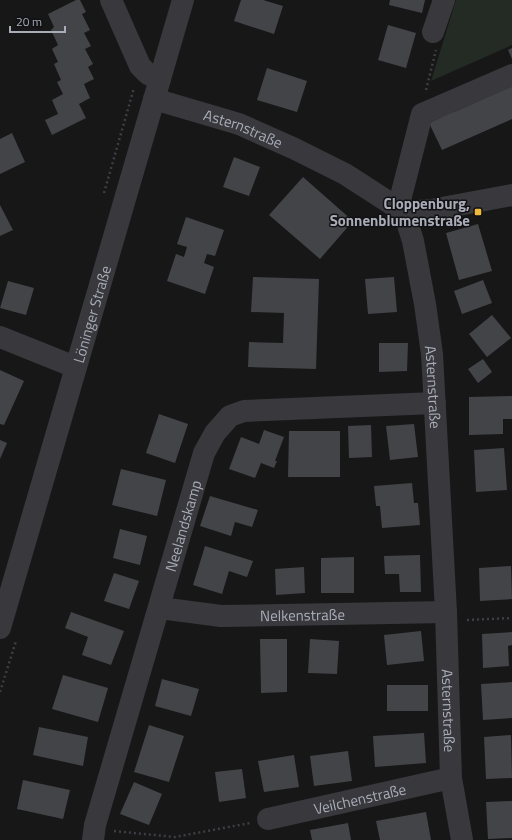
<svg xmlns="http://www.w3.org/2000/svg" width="512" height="840" viewBox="0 0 512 840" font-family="'Titillium Web',sans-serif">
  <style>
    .green { fill: #232b24 }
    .building { fill: #434448 }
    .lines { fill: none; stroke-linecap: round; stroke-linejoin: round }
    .path { stroke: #3e3f44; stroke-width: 2.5; stroke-dasharray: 2 3; stroke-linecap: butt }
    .minor { stroke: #38383d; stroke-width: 22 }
    .poi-dot { fill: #edb93a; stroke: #121113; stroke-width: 1.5 }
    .labels { text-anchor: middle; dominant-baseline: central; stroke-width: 3; stroke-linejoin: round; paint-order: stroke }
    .street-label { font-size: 15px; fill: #a9adb8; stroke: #121113 }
    .poi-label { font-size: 15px; font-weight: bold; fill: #a9adb8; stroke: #121113; text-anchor: end }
  </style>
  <rect width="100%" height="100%" fill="#171718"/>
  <path class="green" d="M456,0H512V45L431,81Z"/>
  <path class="building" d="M76,0H80L86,12L82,14L90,30L84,33L91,46L85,49L93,64L88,67L94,79L84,84L90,98L79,104L86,118L52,135L45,120L58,114L52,100L63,94L57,82L61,80L54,64L58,62L52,49L58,45L51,30L54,27L48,14Z
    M241,0H263L283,6L274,34L234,21Z
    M390,0H425L422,13L389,5Z
    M388,25L416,33L406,68L378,60Z
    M512,48V59L508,50Z
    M267,68L307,81L297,112L257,100Z
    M512,86V119L442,150L429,123L442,117L440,114L453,108L454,112Z
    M12,133L25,162L0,174V139Z
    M234,157L260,167L249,196L223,187Z
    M303,177L353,221L320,259L269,215Z
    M0,205L13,230L0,236Z
    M186,217L224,230L215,256L207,254L204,263L214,267L205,294L167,281L176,254L184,257L187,247L177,244Z
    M478,224L492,271L459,280L446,233Z
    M253,277L319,279L316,369L248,367L249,342L283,343L284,313L251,312Z
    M394,277L397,312L368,314L365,279Z
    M483,280L492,303L462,314L454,291Z
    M8,281L34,288L26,315L0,308Z
    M492,315L511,338L487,357L469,334Z
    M379,343H408L407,371L379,372Z
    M483,359L492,372L478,383L468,369Z
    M0,370L24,381L4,425L0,424Z
    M512,396V419H503V434L469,435V397Z
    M159,414L188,424L175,463L146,453Z
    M414,424L418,457L390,460L386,426Z
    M371,425L372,457L349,458L348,426Z
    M264,430L284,437L275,461H277L274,468L261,463L255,478L229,469L241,437L259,444Z
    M289,431H340V477H288Z
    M0,440L7,443L0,459Z
    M504,448L507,490L476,492L474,450Z
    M121,469L166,480L157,516L112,505Z
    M412,483L414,503H418L420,525L382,528L380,506H376L374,486Z
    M210,496L258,510L252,527L235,522L231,536L200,526Z
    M120,529L147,536L140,565L113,558Z
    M205,546L253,561L247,577L229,571L222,594L193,585Z
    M420,555L421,592H400L399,574H385L384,556Z
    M354,557V593H321V558Z
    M511,566L512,599L480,601L479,568Z
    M304,567L305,593L276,595L275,569Z
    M114,573L139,581L129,609L104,601Z
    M71,612L124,631L111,665L82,655L88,637L65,628Z
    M421,631L424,661L387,665L384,635Z
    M512,632V645L508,646L509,666L483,668L482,634Z
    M260,639H287V692L261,693Z
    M310,639L339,641L337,674L308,673Z
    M63,675L108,688L98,722L52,709Z
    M162,679L199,689L191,716L155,706Z
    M512,682V718L483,720L481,684Z
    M387,685H428V711H387Z
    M149,725L184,736L169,782L134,772Z
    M39,727L88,737L83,766L33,755Z
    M424,733L426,763L375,767L373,736Z
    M511,735L512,778L486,779L484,737Z
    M348,751L352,781L314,786L310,756Z
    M294,755L299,787L264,792L258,761Z
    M242,769L246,798L219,802L215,772Z
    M23,780L70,790L63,819L17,809Z
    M134,782L162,794L149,825L120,814Z
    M512,801V838L488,839L486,802Z
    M426,812L431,840H380L376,821Z
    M348,823L351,840H312L310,830Z"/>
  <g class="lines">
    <path class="path" d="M426,90L436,50
      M104,193L134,88
      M467,620L512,618
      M0,692L16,641
      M114,831L175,837L250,823"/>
    <g class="minor">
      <path d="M111,0L140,66L148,74L160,79"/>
      <path d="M433,32L444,0"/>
      <path id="s1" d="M154,99L239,124L293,148L345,174L404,212L413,241L425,304L432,354L446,612L451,778L462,840"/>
      <path d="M398,208L422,114L512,75"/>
      <path d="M404,212L431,210L512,195"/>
      <path d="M0,337L75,367"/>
      <path id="s2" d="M160,608L221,616L446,612"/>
      <path id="s3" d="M0,628L183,0"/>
      <path id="s4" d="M268,819L451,778"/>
      <path id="s5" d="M93,840L95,825L204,453L215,433L230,416L244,411L435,403"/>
    </g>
  </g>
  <rect class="poi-dot" x="474" y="208" width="8" height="8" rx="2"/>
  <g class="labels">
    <g class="street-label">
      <text stroke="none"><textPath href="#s1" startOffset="94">Asternstraße</textPath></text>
      <text stroke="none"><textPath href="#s3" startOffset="327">Löninger Straße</textPath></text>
      <text stroke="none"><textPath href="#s1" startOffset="454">Asternstraße</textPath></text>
      <text stroke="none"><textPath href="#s5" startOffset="327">Neelandskamp</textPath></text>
      <text stroke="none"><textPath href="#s2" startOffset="143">Nelkenstraße</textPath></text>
      <text stroke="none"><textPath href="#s1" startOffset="778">Asternstraße</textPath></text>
      <text stroke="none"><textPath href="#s4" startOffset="94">Veilchenstraße</textPath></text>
    </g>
    <g class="poi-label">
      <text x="470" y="203">Cloppenburg,<tspan x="470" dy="17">Sonnenblumenstraße</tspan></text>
    </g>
  </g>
  <path d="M10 26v6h55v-6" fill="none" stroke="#a9adb8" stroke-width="2"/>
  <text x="16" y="26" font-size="12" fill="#a9adb8" stroke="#121113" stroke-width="3" paint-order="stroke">20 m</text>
</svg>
